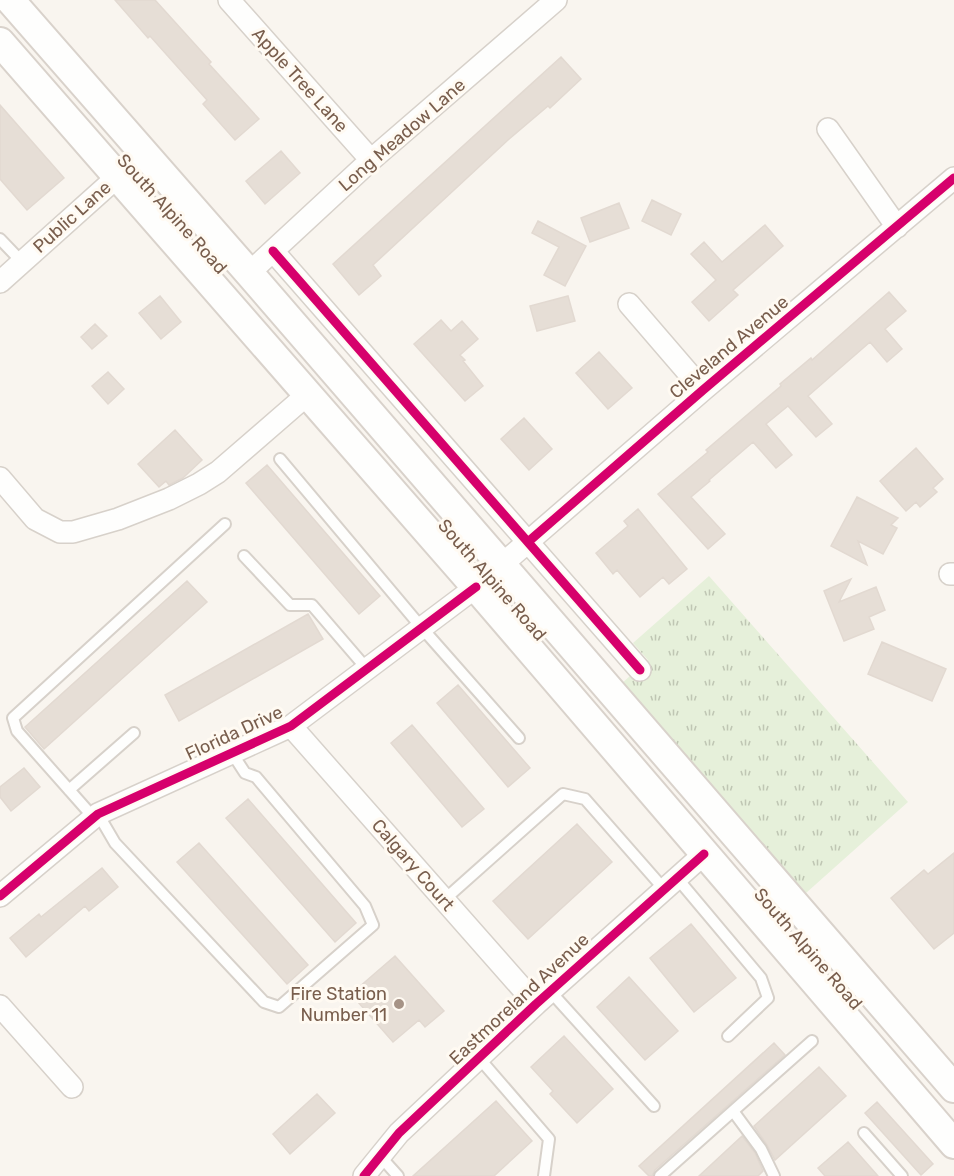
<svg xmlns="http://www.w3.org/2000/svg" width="954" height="1176" viewBox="0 0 954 1176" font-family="Rubik,sans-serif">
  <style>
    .grass { fill: url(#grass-tufts) }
    .building { fill: #e6ded6; stroke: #e2d9d1; stroke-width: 1.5 }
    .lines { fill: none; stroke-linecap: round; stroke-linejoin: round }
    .service-casing { stroke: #d7d1ca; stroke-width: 14 }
    .minor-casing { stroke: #d7d1ca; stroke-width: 24 }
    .secondary-casing { stroke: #d9d2cb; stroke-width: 32 }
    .service { stroke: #fefefd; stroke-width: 10 }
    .minor { stroke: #fefefd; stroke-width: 21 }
    .secondary { stroke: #fefefd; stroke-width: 28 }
    .cycleway-casing { stroke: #fffaf2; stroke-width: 13 }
    .cycleway { stroke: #d6006c; stroke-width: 9 }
    .poi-dot { fill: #a69386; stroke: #fffaf2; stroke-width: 2 }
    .labels { text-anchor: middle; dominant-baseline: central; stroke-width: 6; stroke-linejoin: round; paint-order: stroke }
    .street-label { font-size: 18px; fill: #795e4d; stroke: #fffaf2 }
    .poi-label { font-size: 18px; fill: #795e4d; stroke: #fffaf2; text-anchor: end }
  </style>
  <defs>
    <pattern id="grass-tufts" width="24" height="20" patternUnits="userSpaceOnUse" patternTransform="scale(1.5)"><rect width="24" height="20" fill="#e6f0da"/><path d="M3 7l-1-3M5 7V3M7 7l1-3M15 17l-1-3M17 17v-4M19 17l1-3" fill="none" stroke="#bfc6b3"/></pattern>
  </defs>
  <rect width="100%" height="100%" fill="#f9f5ef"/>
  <path class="grass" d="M709,576L908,802L806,893L621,684L648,660L633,643Z"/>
  <path class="building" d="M115,0H155L211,62L209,64L259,119L235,140L203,104L207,100L150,36L148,38Z
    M561,57L581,79L550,108L548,106L508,140L373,265L381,276L359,295L333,264Z
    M0,105L64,178L27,210L0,179Z
    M281,151L300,173L265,204L246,181Z
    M652,200L681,214L671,235L642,221Z
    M619,203L629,228L590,242L581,218Z
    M538,221L586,246L565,286L544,275L559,247L532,233Z
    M765,225L783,246L733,290L738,295L709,321L692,302L716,280L691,254L704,242L722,262Z
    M889,292L906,311L885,329L902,349L887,362L870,342L808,396L832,424L816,437L788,406L766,424L792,455L776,468L753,442L709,480L710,481L691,497L725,534L708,549L658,494L708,452L706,450L781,386L780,384L811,358L812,360Z
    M160,296L181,322L161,339L139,313Z
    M568,296L575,321L537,331L530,306Z
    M441,320L451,331L462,321L478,339L460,355L465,360L463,361L483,386L465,401L414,344Z
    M95,324L107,336L92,349L81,337Z
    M599,352L632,388L608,409L576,373Z
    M108,372L124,389L108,404L92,386Z
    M524,418L552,449L529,470L501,439Z
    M175,430L202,460L183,478L169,485L166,481L159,487L138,464Z
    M916,448L943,479L933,488L937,492L920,507L916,502L906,511L880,481Z
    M267,465L380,596L359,614L246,483Z
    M857,497L898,518L891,525L897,528L883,554L858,541L867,565L831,546Z
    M638,509L687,569L669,584L663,577L640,597L617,570L613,574L596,553L628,526L624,521Z
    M851,579L839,602L876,587L885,610L869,617L874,629L844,641L824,591Z
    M187,581L207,602L44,749L25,727Z
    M308,614L323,639L179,721L165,695Z
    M882,642L946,669L932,701L868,674Z
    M458,685L530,768L508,787L437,703Z
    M412,725L484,809L462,827L391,743Z
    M24,768L40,787L11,811L0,797V787Z
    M248,799L356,923L335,942L226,818Z
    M577,824L612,862L528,939L493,901Z
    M199,843L308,965L287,984L177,862Z
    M954,853V933L934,949L891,898L924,870L928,874Z
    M102,868L118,887L89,911L85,906L26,957L10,938L39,914L41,917Z
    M691,924L736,978L694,1012L650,958Z
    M395,956L444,1011L425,1027L419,1020L393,1042L351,994Z
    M629,977L678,1031L645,1060L597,1007Z
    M564,1036L613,1089L577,1123L550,1094L553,1091L531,1067Z
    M774,1043L785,1055L655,1170L652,1176H649L639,1166Z
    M819,1067L846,1096L775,1160L767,1145L754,1126Z
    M317,1094L335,1113L290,1154L273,1134Z
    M496,1101L532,1141L494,1176H413Z
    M877,1102L933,1164L921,1175L865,1113Z
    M742,1136L755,1153L763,1171L758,1176H699Z
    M848,1142L878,1176H825L818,1168Z"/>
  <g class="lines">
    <defs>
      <path id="service" d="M0,239L22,262
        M280,459L422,628L519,738
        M244,556L290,605H312L367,669
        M69,790L134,733
        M98,814L115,843L264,1002L279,1007L373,925L365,906L256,777L245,773L232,753
        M94,818L17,731L13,718L225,524
        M677,878L761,978L768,998L728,1036
        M444,900L563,794L585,799L664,889
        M550,991L654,1106
        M479,1058L549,1139L544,1176
        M864,1133L902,1176
        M380,1156L398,1176
        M660,1176L733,1111
        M774,1176L761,1149L733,1111L812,1041"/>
      <path id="minor" d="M229,0L371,160
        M828,129L897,227
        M273,251L640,670
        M249,273L371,160L556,0
        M0,282L144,153
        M629,304L703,390
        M0,478L35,519L60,532H73L118,519L169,499L199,484L218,472L308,394
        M950,574H954
        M291,726L536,1004
        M0,896L98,814L291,726L476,587L703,390L954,178
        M0,1006L72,1087
        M364,1176L399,1133L536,1004L704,854"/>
      <path id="secondary" d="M10,0L249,273L954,1088
        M0,42L476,587L954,1144"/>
    </defs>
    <use href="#service" class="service-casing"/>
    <use href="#minor" class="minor-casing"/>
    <use href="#secondary" class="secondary-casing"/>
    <use href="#service" class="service"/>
    <use href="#minor" class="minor"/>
    <use href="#secondary" class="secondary"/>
    <defs>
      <path id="cycleway" d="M273,251L640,670
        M528,542L703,390L954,178
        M0,896L98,814L291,726L476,587
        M364,1176L399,1133L536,1004L704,854"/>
    </defs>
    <use href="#cycleway" class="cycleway-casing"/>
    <use href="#cycleway" class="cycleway"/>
  </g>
  <circle class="poi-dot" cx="399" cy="1004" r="6"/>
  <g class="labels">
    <g class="street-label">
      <text transform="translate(300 80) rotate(48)">Apple Tree Lane</text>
      <text transform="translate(402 135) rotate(-41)">Long Meadow Lane</text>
      <text transform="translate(172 214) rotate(48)">South Alpine Road</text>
      <text transform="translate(72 217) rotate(-42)">Public Lane</text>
      <text transform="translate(729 347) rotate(-40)">Cleveland Avenue</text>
      <text transform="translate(492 580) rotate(49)">South Alpine Road</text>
      <text transform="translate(234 733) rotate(-25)">Florida Drive</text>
      <text transform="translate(413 865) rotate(49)">Calgary Court</text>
      <text transform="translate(808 949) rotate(49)">South Alpine Road</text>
      <text transform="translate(519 999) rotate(-43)">Eastmoreland Avenue</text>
    </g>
    <g class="poi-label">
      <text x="387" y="994">Fire Station<tspan x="387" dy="21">Number 11</tspan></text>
    </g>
  </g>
</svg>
